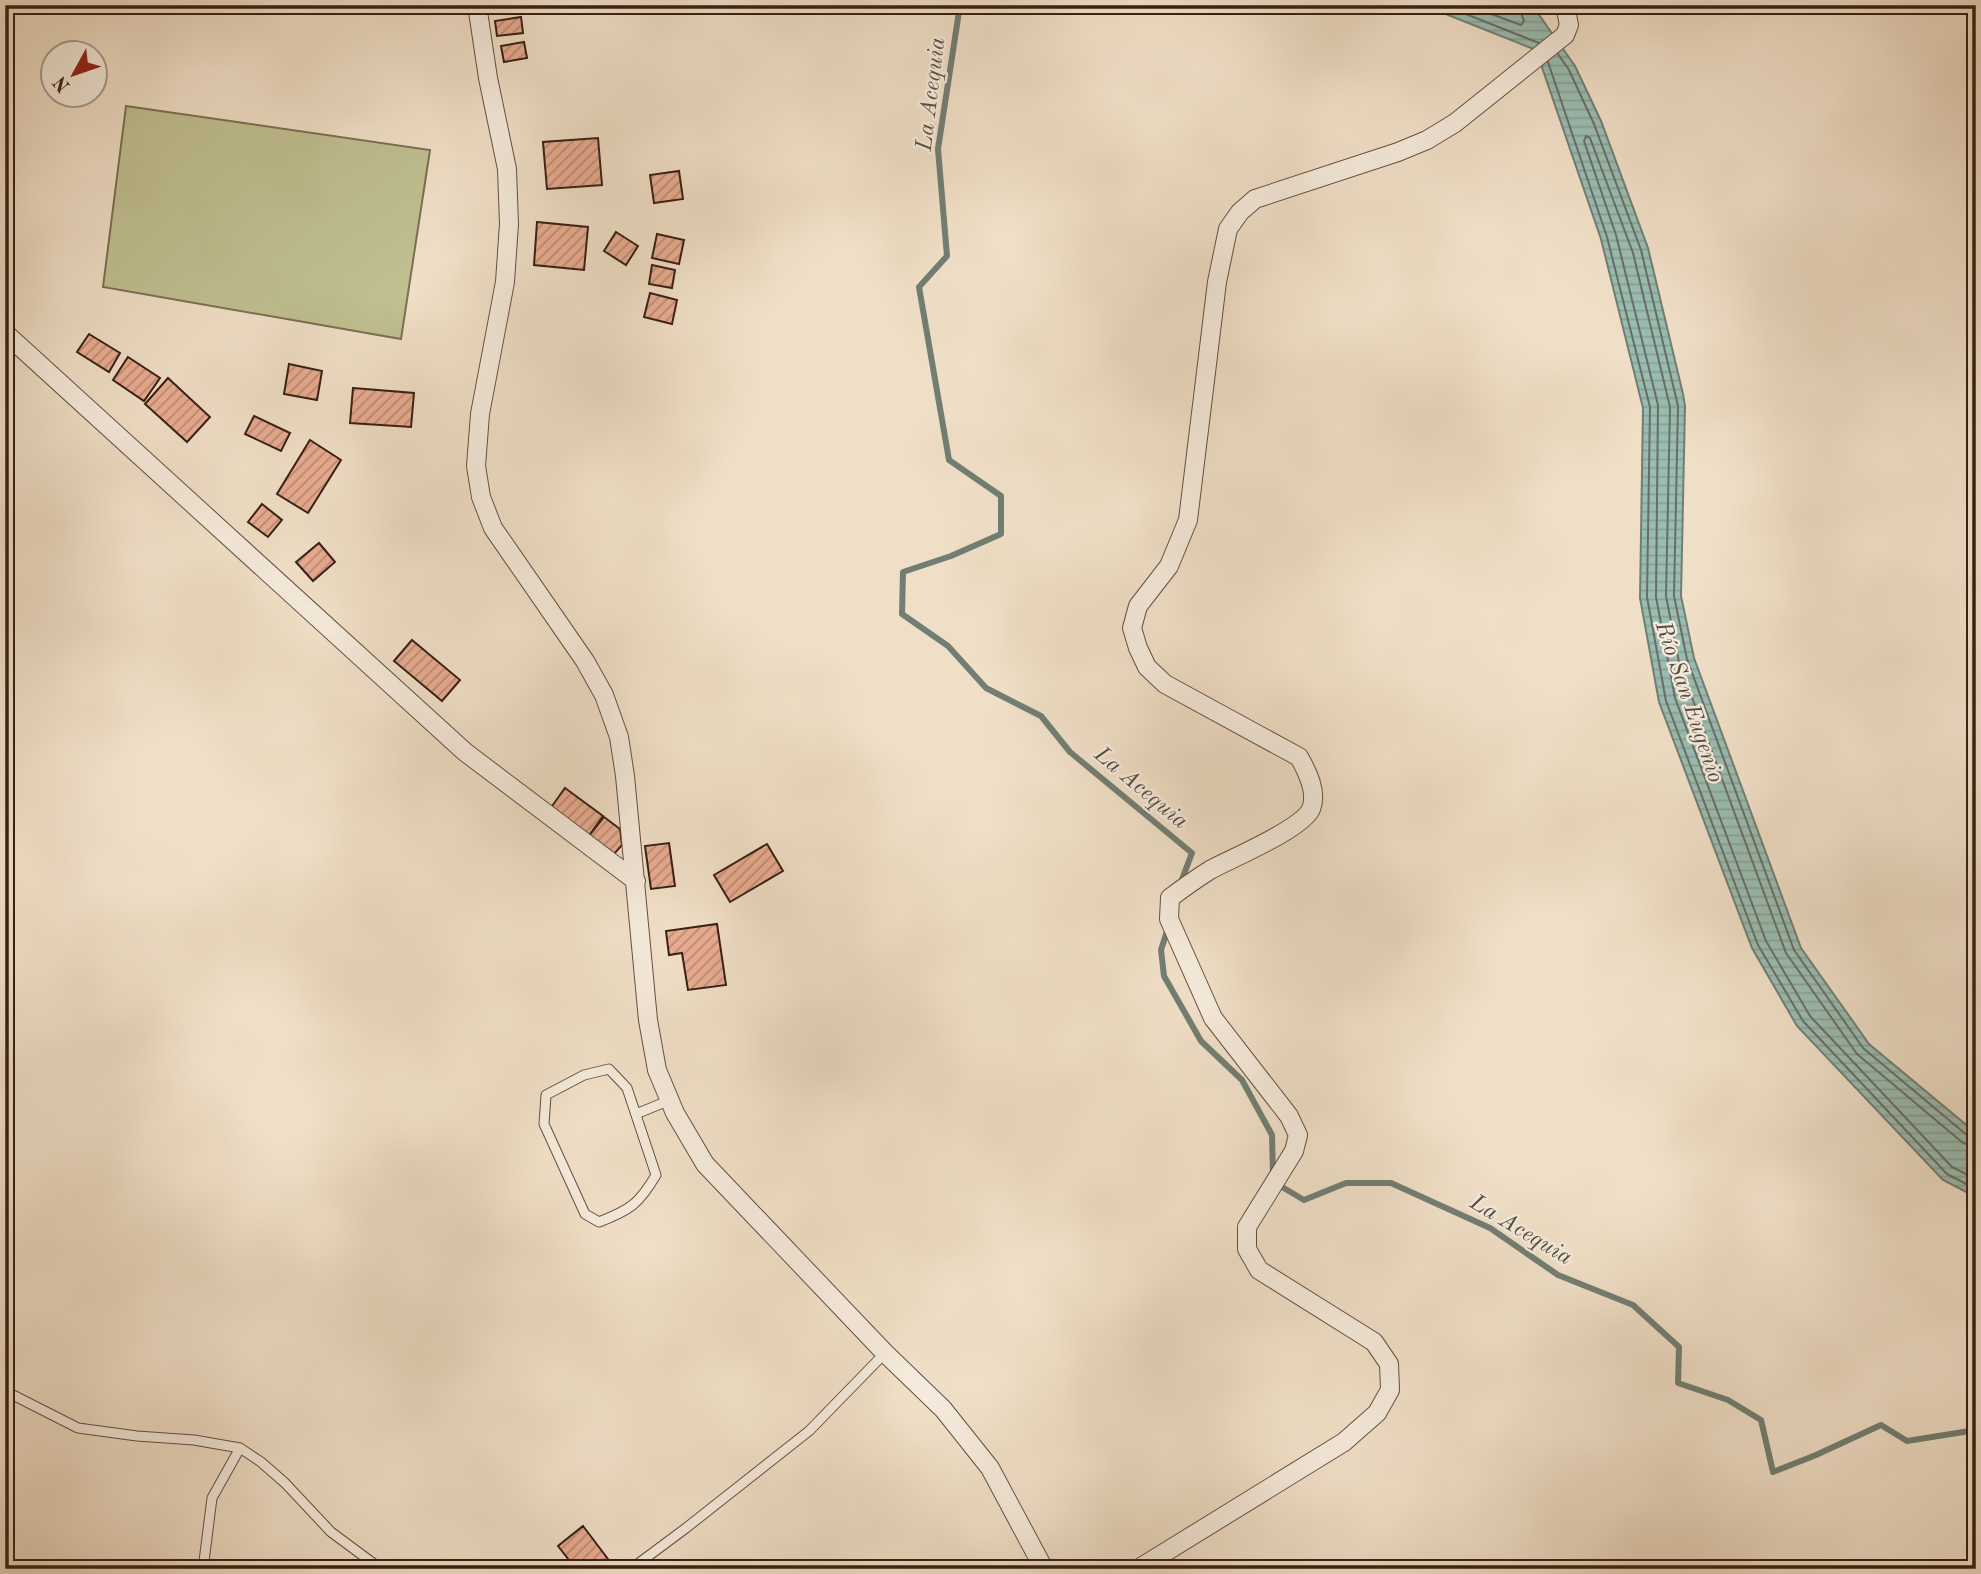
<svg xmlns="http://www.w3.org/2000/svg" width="1981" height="1574" viewBox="0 0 1981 1574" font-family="'Old Standard TT',serif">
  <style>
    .green { fill: #c0c091; stroke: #7c7053; stroke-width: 2 }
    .water { fill: url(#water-rules); stroke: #727e73; stroke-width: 2 }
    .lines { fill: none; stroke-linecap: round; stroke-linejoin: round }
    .shore { stroke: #686e64; stroke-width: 2 }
    .stream { stroke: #727e73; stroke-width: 6 }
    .building { fill: url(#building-hatch); stroke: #371f15; stroke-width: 2 }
    .lane-casing { stroke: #654f42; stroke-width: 11 }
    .street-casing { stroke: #654f42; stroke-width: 20 }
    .lane { stroke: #f5eadb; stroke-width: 9 }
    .street { stroke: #f5eadb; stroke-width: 18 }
    .labels { text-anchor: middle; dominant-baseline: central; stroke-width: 5; stroke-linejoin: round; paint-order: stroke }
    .water-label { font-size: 23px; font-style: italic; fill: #554e44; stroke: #f5eadb }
  </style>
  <defs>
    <pattern id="water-rules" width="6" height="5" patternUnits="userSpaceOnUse" patternTransform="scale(1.75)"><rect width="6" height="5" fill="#9abdb2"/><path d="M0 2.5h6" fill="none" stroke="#85a298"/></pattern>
    <pattern id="building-hatch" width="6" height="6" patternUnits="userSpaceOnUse" patternTransform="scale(1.75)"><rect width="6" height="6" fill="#e9ac91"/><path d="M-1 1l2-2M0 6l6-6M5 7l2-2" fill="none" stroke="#be8b75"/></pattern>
  </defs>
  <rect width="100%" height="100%" fill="#f0dfc7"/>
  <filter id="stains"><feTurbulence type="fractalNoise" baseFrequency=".00286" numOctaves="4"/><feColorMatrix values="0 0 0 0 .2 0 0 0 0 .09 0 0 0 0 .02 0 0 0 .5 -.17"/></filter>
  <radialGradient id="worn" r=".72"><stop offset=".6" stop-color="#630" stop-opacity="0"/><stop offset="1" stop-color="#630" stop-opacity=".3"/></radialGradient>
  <path class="green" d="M126,106L430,150L401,339L103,287Z"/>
  <path class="water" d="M1423,5H1532L1575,66L1601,121L1648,248L1683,394L1685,406L1681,596L1694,658L1801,948L1869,1044L1976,1133V1197L1943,1180L1797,1026L1752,948L1659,702L1640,598L1643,408L1601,239L1536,50Z"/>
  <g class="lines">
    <path class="shore" d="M1443,5L1539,43
      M1467,5L1521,25L1524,21L1518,5
      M1558,54L1569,70L1594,124L1641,250L1678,406L1674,596L1687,659L1794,950L1863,1048L1968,1136L1976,1138
      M1548,62L1607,237L1650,407L1647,597L1666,701L1758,945L1803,1021L1947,1174L1976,1189
      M1976,1147L1963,1143L1857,1054L1786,953L1679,662L1666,596L1670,407L1633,253L1590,138L1586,136L1584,141L1616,235L1658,405L1656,597L1675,698L1766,941L1810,1016L1952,1167L1976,1179"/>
    <path class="stream" d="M960,5L938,149L947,256L919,287L949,460L1001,496V534L951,556L903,572L902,614L948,646L986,688L1041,716L1070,752L1192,853L1181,882
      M1168,928L1161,950L1164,976L1201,1041L1242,1080L1272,1135L1273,1175
      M1277,1184L1304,1200L1346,1183H1391L1490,1228L1558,1275L1633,1305L1679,1347L1678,1383L1728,1400L1761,1420L1773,1472L1816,1455L1881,1425L1907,1441L1976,1430"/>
  </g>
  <path class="building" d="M521,17L523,33L497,36L495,21Z
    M524,42L527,58L504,62L501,46Z
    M598,138L602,185L547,189L543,142Z
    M679,171L683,199L654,203L650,175Z
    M537,222L588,227L584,270L534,265Z
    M616,232L638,246L626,265L604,251Z
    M657,234L684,240L679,264L652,258Z
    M652,265L675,270L672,288L649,284Z
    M650,293L677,300L672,324L644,317Z
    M89,334L120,353L109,372L77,352Z
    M128,357L160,378L144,401L113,380Z
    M289,364L322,371L317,400L284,394Z
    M168,378L210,417L187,442L145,404Z
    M353,388L414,393L411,427L350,423Z
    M254,416L290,433L281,451L245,434Z
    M310,440L341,460L308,513L277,494Z
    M262,504L282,520L268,537L248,522Z
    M319,543L335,562L313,581L296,562Z
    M412,640L460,680L442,701L394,661Z
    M565,788L603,816L588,837L550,809Z
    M604,817L620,829L622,845L614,854L589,836Z
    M669,843L675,886L651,889L645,846Z
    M767,844L783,871L730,902L714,875Z
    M717,924L726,985L688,990L682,953L669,955L666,931Z
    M583,1526L608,1559L596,1569H576L558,1546Z"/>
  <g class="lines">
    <defs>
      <path id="lane" d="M609,1069L627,1088L656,1175C639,1204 630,1210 599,1222L585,1214L544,1124L546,1095L584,1075Z
        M636,1114L670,1100
        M5,1391L78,1428L137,1436L194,1440L240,1448L261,1462L285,1483L331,1532L381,1569
        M203,1569L212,1498L240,1448
        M631,1569L686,1528L809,1431L885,1353"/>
      <path id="street" d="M477,5L488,78L507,169L509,224L505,282L480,414L476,466L481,497L493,528L585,661L604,695L619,737L625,776L648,1020L657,1070L675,1113L705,1164L885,1353L943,1409L990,1468L1044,1569
        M5,333L465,752L636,881
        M1138,1569L1344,1442L1377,1413L1390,1390L1389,1364L1374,1342L1259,1270L1247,1249V1227L1294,1151L1298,1135L1289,1116L1213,1018L1169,919L1170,898C1183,888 1196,879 1210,870C1232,858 1302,829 1311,809C1318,792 1307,771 1299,757L1165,684L1147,667L1138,648L1132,628L1138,606L1169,566L1188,520L1217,282L1228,229L1240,212L1255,199L1398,152L1427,140L1455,123L1565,35L1569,25L1565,5"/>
    </defs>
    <use href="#lane" class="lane-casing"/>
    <use href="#street" class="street-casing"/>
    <use href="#lane" class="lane"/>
    <use href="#street" class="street"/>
  </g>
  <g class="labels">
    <g class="water-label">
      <text transform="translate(931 94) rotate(-83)">La Acequia</text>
      <text transform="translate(1689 702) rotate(71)">Río San Eugenio</text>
      <text transform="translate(1141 788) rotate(40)">La Acequia</text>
      <text transform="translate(1521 1230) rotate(31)">La Acequia</text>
    </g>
  </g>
  <rect width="1981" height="1574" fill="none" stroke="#f0dfc7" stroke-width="28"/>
  <rect x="7" y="7" width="1967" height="1560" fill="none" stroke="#371f15" stroke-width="3.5"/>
  <rect x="14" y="14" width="1953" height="1546" fill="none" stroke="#371f15" stroke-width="2"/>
  <g transform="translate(74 74) rotate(230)"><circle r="33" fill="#f5eadb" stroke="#a9998c" stroke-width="2"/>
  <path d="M0-5L12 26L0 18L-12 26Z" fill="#8f2418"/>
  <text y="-10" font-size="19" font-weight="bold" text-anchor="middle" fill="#371f15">N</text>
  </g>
  <rect width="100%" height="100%" filter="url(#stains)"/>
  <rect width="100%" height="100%" fill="url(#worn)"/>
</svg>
